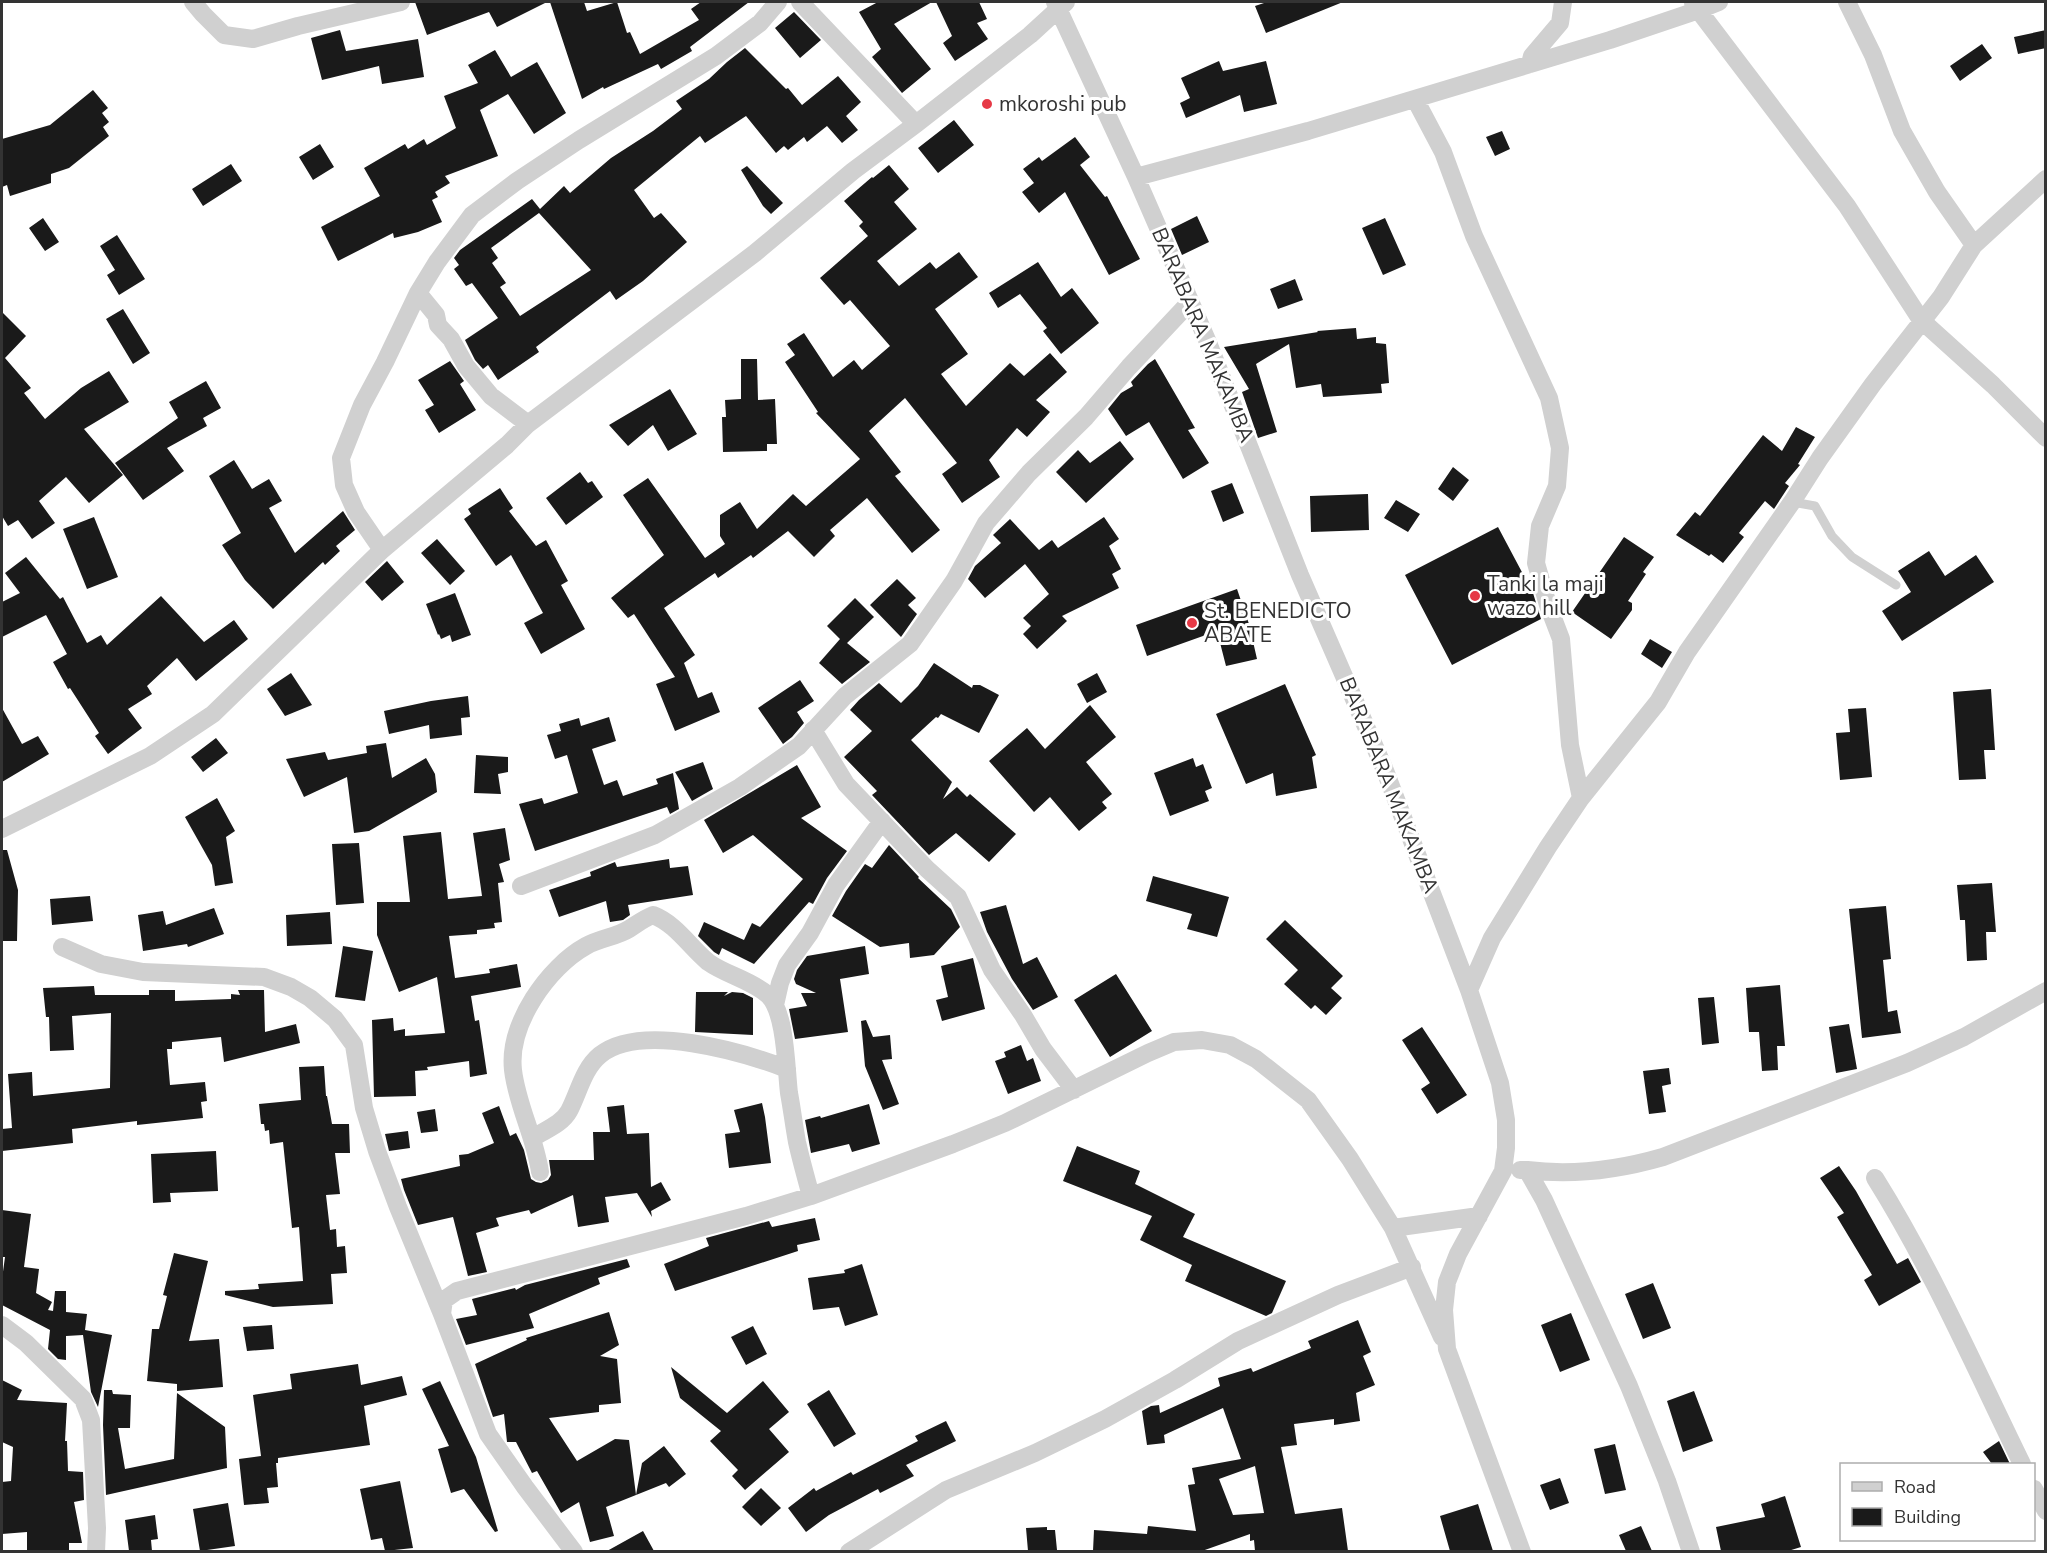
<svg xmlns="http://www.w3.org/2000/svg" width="2047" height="1553" viewBox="0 0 2047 1553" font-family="'Nunito Sans',sans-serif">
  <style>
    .building { fill: #1a1a1a; fill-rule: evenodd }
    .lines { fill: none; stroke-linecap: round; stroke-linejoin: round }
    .lane { stroke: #d0d0d0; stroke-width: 9 }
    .street { stroke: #d0d0d0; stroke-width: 18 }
    .poi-dot { fill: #e63946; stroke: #fff; stroke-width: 2 }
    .labels { text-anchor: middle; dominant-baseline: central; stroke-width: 6; stroke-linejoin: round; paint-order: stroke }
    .poi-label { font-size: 21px; fill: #333; stroke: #fff; text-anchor: start }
    .street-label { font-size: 21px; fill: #333; stroke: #fff }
  </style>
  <rect width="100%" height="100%" fill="#fff"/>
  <path class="building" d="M415,2H547L497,27L489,12L427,35Z
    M550,2H584L587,11L617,2L627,33L630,32L640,54L699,20L691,9L701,2H749L690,47L692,51L661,69L658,64L604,89L603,87L582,99Z
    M878,2H932L894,24L931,69L902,93L872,57L881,49L859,12Z
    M936,2H979L987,19L977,23L988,39L955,61L943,43L952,36Z
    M1267,2H1343L1266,33L1255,6Z
    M794,12L821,40L800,58L775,28Z
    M340,30L346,51L418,39L424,77L382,84L379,66L322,80L311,38Z
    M2046,30V48L2018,54L2014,37Z
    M1982,44L1992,58L1960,81L1950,66Z
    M745,48L786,89L788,88L802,105L838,76L861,102L846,116L858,130L842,143L827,126L807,142L804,137L788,150L784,146L776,153L746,116L705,143L700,136L634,190L654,218L661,213L687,242L643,281L616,300L610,291L536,347L539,352L498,380L488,365L483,369L475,360L465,340L498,318L472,283L466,286L454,269L459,265L454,258L460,250L532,199L540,209L564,186L570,193L611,158L653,131L682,109L676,101L709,79L727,62ZM539,213L591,270L520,316L500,287L506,283L492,263L498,258L491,248Z
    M495,50L511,77L537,62L566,113L534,134L508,94L480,110L498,156L445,176L450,183L435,192L438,197L432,200L442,222L418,232L394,238L393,233L338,261L321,227L380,196L364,168L405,144L408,149L424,139L427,145L456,128L444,96L478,83L468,65Z
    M1219,61L1223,71L1266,61L1277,104L1244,112L1240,95L1186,118L1180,103L1190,98L1181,78Z
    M93,90L108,108L102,113L109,122L103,127L109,136L69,168L51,174V183L10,196L7,185L2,187V139L50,125Z
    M954,120L974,145L938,173L918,148Z
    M1502,131L1510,149L1495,156L1486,137Z
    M1075,137L1090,157L1080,165L1105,197L1107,196L1140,259L1109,275L1065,192L1039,213L1022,192L1034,183L1023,169L1039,157L1042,161Z
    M320,144L334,167L313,180L299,157Z
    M231,164L242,181L203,206L192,189Z
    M889,165L909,189L894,202L917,229L877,261L899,286L930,262L936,269L959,252L978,277L935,309L968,354L941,374L966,406L1010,363L1024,376L1050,353L1067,372L1036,400L1050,412L1027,437L1017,428L989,460L1000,477L962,503L942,474L957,463L905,398L869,431L901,472L895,476L940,530L912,553L867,498L830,530L835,536L814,557L788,531L753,558L751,555L718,578L715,573L664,608L695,655L684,663L698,698L712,692L720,712L675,731L656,684L675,677L634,614L628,618L611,598L664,555L623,495L648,478L705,558L725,544L720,536V515L740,502L757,529L793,494L806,506L860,459L816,413L818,412L785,362L795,355L787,344L804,333L833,377L854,360L862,370L890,346L850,300L844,305L820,278L868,236L859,226L863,222L844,201L872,177L873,178Z
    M747,166L783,203L771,214L763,206L741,170Z
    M1197,216L1209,242L1182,255L1171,229Z
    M43,218L59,242L45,251L29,228Z
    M1385,218L1406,265L1383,275L1362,228Z
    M117,235L145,279L119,295L107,275L115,270L100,246Z
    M1038,262L1061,297L1072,288L1099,323L1061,354L1043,331L1047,328L1020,294L998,308L989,293Z
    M1295,279L1303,300L1278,309L1270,289Z
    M123,309L150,353L133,364L106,319Z
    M2,312L26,336L5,358L31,388L24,393L45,419L81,388L109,371L129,402L84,429L123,475L89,503L66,477L39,501L55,523L32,539L18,520L8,526L2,516Z
    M1356,328L1357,339L1376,337V343L1386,344L1389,383L1381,384L1382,393L1323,397L1321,384L1296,388L1289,344L1256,364L1277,432L1258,438L1242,392L1249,389L1224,347L1318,332L1317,331Z
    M741,359H757L758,400L775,399L777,444H767V451L723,452L722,417H726L725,400L741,399Z
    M1155,359L1195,428L1188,430L1209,463L1183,479L1149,422L1126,436L1108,409L1121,393L1133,386L1131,382L1148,364Z
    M450,361L464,381L460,384L476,410L439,433L425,410L434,405L418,380Z
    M206,381L221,408L203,418L207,426L167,448L184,471L143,500L115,463L178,418L169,402Z
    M670,389L697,434L668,451L653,425L628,446L609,425Z
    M1796,427L1815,437L1798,464L1800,465L1785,483L1789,486L1774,509L1765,501L1739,533L1744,537L1723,563L1711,554L1709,556L1676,535L1695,512L1700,516L1763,435L1782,451Z
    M1120,441L1134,459L1086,503L1056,472L1078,450L1090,463Z
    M234,460L252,489L269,479L282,501L269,508L295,553L343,511L355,530L336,546L340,551L325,565L323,562L273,609L245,580L222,545L241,533L209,476Z
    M1453,467L1469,480L1453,501L1438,489Z
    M580,472L588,483L592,481L603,497L566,525L546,498Z
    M1232,483L1244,513L1223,522L1211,491Z
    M500,488L513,508L509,511L536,546L546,540L568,581L561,585L585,629L541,654L524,623L543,613L511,555L496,566L464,519L471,514L468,509Z
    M1368,494L1369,530L1311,532L1310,496Z
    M1396,500L1420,514L1408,532L1384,518Z
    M94,517L118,577L87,589L63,529Z
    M1104,517L1119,539L1109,546L1121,569L1112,574L1119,588L1062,616L1067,621L1037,649L1023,634L1031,626L1023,618L1049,594L1025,564L985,598L968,579L975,566L1001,543L993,535L1010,519L1039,550L1052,540L1058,548Z
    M1498,527L1533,593L1541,619L1452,665L1405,575Z
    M1624,537L1654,557L1643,572L1646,574L1628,601L1632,603V610L1611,639L1572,612Z
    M437,539L465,571L450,585L421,553Z
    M1929,551L1945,576L1976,555L1994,582L1902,641L1882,611L1911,592L1898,571Z
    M26,557L60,599L63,597L87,643L101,635L107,645L161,596L204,642L234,620L248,639L196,681L177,658L147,686L152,694L128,709L142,728L108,754L95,736L99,733L70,688L68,689L53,662L67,654L46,615L2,637V602L20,593L5,573Z
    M387,561L404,582L382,601L365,582Z
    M897,579L916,598L908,605L917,614L901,637L870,605Z
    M1237,589L1249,624L1257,659L1226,666L1217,631L1147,656L1136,625Z
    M455,593L471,635L452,642L450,635L441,639L439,634L438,635L426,604Z
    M855,598L874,617L847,643L870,662L842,684L819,663L840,639L827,626Z
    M1650,639L1672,652L1662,668L1641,654Z
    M934,663L972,688L973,685H980L999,695L979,733L941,714L938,718L936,717L911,740L952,782L943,799L957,787L967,797L970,794L1016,834L989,862L956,833L929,855L872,795L877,791L844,757L872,731L850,710L859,700L879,683L901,703L918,686Z
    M291,673L312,705L285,716L267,689Z
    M1097,673L1107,692L1087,703L1077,684Z
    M800,680L814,701L797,712L804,723L792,737L783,744L758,708Z
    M1285,684L1316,755L1312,757L1317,788L1276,796L1273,773L1246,784L1216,714Z
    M1991,689L1995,750H1984L1986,779L1959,780L1953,692Z
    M468,696L470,717L461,718L462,735L430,739L429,725L389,734L384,711L431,701Z
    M1090,705L1116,737L1086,762L1112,794L1102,802L1107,808L1079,831L1050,797L1034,812L989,761L1027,728L1045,749Z
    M2,708L22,744L38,736L49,754L2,782Z
    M1866,708L1872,777L1840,780L1836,733L1850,732L1848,709Z
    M609,717L616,741L592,749L604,785L617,780L623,796L658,784L656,779L673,773L679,809L670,814L667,807L535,851L519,804L542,798L544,804L578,793L567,755L555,759L547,735L561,731L559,724L579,718L581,726Z
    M216,738L228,753L203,772L191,757Z
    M386,743L392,778L426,758L435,774L437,792L369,831L354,833L347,777L304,797L286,759L325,752L328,760L367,753L366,746Z
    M476,755L508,757V772L498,774L501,794L474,793Z
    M1193,758L1196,767L1203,764L1212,788L1205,791L1209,801L1170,816L1154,773Z
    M703,762L713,789L692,801L675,772Z
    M797,765L821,807L801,818L847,851L827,878L813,904L809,902L754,964L722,948L719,955L714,952L698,936L704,922L744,940L752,923L760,927L803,879L753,835L723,853L704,820Z
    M217,798L235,831L226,837L233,883L215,886L212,865L185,817Z
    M505,828L510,860L499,864L504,882L498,883L502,922L494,923L495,928L477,930V934L449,936L455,978L490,973L489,969L517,964L521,987L471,996L475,1021L479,1020L487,1074L470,1077L469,1061L427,1067L428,1070L415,1071L416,1096L374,1097L372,1020L393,1018L394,1031L405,1029V1036L445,1033L437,977L399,992L377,935V902H410L403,836L441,832L448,899L482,896L473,833Z
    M359,843L364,903L336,905L332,844Z
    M889,845L919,877L918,878L951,909L960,927L934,955L910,958L909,943L880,947L832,916L846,891L865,864L872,868Z
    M2,850H7L18,890L17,941H2Z
    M669,859L670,868L688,866L693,895L628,905L630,915L623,920L610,922L606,901L559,917L549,890L591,876L590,872L615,862L617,867Z
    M1153,876L1229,897L1217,937L1187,929L1192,914L1146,901Z
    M1992,883L1996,932H1986L1987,960L1967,961L1965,920H1960L1957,885Z
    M90,896L93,921L52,925L50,899Z
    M1006,905L1023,964L1037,957L1058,997L1033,1010L1012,979L987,932L980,912Z
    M1886,906L1891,959L1883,960L1888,1012L1897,1010L1901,1033L1862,1038L1849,909Z
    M214,908L224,934L188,947L187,944L143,951L138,915L163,911L166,925Z
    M330,912L332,944L287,946L286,915Z
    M1285,920L1343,976L1331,988L1342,998L1326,1015L1315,1005L1311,1009L1284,984L1298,970L1266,939Z
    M343,946L373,951L365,1001L335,997Z
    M865,946L869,974L840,979L848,1032L795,1039L789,1009L807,1006L801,993H816L796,984L794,979L797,970L807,956Z
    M973,958L985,1009L942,1021L936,1000L948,997L941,966Z
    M1116,974L1152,1031L1110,1057L1074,1000Z
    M1780,985L1785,1046H1777L1778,1070L1762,1071L1759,1032H1749L1746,988Z
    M94,986L95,995H149V990H175V1001L231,999V994L240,995L238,990H264L265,1032L296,1024L300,1043L224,1062L221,1037L172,1042V1049H167L170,1085L205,1082L207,1101L201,1102L203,1118L137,1125V1121L72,1129L73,1143L2,1151V1129L12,1128L8,1074L32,1072L33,1096L110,1088L111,1013L72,1016L74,1050L50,1051L49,1017H46L43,988Z
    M696,992H728L724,996L732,992L743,993L753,998V1035L695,1032Z
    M1714,997L1719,1043L1702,1045L1698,998Z
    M866,1020L873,1037L890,1035L892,1059L882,1060L899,1104L883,1110L865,1066L861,1021Z
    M1849,1024L1857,1069L1836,1073L1829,1027Z
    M1422,1027L1467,1095L1437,1114L1421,1089L1430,1083L1402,1040Z
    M1021,1045L1027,1061L1033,1058L1041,1081L1008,1094L995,1061L1006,1057L1004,1052Z
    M324,1066L326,1096H327L332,1124H349L350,1153H335L340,1194L326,1195L330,1230L336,1229L337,1247L345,1246L347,1273L331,1274L333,1304L273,1307L225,1295V1291L259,1289L258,1284L303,1281L299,1227L292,1228L283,1142L270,1144L269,1130L265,1131L264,1124H261L259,1104L301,1100L299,1067Z
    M1669,1068L1671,1084L1662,1086L1666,1112L1649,1114L1643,1071Z
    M762,1103L765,1117L771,1163L729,1168L725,1134L740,1132L734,1110Z
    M869,1104L880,1144L852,1152L849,1144L811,1153L805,1120L820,1116L821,1118Z
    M624,1105L627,1134L649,1133L651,1187L661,1182L671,1200L651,1211L652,1217L637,1193L605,1197L609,1222L578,1227L573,1195L531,1214L529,1210L496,1218L499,1226L476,1233L487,1272L468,1276L453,1217L418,1225L404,1190L401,1179L460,1166L459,1155L468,1154L494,1143L482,1113L499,1106L510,1136L516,1133L524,1150L531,1179L536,1182L541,1183L548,1180L551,1175L549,1160H594L593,1132H610L607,1107Z
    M435,1109L438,1131L421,1133L417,1112Z
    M408,1131L410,1148L389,1151L385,1134Z
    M1077,1146L1140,1171L1135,1184L1195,1214L1183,1237L1286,1281L1272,1313L1266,1316L1185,1281L1192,1265L1140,1240L1152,1216L1063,1181Z
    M216,1151L218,1191L170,1193L171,1202L153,1203L151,1154Z
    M1839,1166L1856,1191L1897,1264L1908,1258L1921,1282L1879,1306L1864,1280L1872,1275L1837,1217L1844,1213L1820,1178Z
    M2,1210L31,1214L24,1267L39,1269L36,1293L52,1302L48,1310L53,1311L55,1291H66V1312L87,1314L85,1330L112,1335L98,1407L91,1392L83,1335L66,1336V1360L58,1359L48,1349L50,1330L2,1305V1279L5,1257H2Z
    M815,1218L820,1240L797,1245L798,1251L675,1291L664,1264L709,1246L706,1238L769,1221L772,1227Z
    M174,1253L208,1261L189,1341L219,1339L223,1387L177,1391V1384L147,1381L152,1329H159L167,1296L163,1295Z
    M627,1259L630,1267L598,1278L600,1284L529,1314L534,1328L466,1345L456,1319L477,1315L472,1299L515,1288L516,1290L525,1285Z
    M862,1264L878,1315L845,1326L839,1307L813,1310L808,1278L845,1273L844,1270Z
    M1653,1283L1671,1328L1643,1339L1625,1294Z
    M609,1312L619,1345L600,1356L617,1359L621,1403L599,1405V1412L549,1418L577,1461L615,1439L629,1440L636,1495L606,1507L614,1536L590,1542L579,1502L561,1513L537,1471L532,1473L516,1442H507L504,1414L493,1417L475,1364L527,1340L526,1338Z
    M1571,1313L1590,1360L1560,1372L1541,1325Z
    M1358,1320L1371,1352L1363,1356L1375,1385L1356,1393L1360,1421L1334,1425V1419L1294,1424L1297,1445L1281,1447L1295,1514L1342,1508L1348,1551H1255L1254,1540L1250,1541V1534L1202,1551H1093L1094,1530L1147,1534L1148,1526L1196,1531L1188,1485L1195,1484L1192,1468L1241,1459L1223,1408L1164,1435L1165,1443L1147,1445L1142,1411L1151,1406L1159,1405L1160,1413L1220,1386L1218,1378L1251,1368L1253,1372L1311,1348L1308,1341ZM1255,1466L1264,1513L1233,1515L1219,1479Z
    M272,1325L274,1349L247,1351L243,1327Z
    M753,1326L767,1354L746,1365L731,1337Z
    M358,1364L361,1385L402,1376L407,1395L364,1406L370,1445L278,1458V1463H276L278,1487L267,1488L269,1503L244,1505L239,1459L261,1456L253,1395L292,1389L290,1374Z
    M671,1367L727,1413L763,1381L789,1412L769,1429L789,1452L745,1490L732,1476L738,1470L710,1441L721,1431L680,1398Z
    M2,1380L22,1390L17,1400L67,1403L65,1441H67L68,1471L83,1472L84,1500L74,1502L82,1543H69V1551H27V1532L2,1534V1482L11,1481L13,1447L2,1442Z
    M440,1381L476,1457L498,1531L495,1532L464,1489L451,1493L438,1449L449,1446L422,1389Z
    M104,1390H112L113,1394L131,1395L130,1428H118L125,1469L174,1459L177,1393L225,1427L227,1468L106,1495L103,1425Z
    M829,1390L856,1434L834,1447L807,1404Z
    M1694,1391L1713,1441L1683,1452L1667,1401Z
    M946,1421L956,1441L906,1465L914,1476L880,1493L878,1489L829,1515L806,1532L788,1508L814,1488L816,1491L851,1472L853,1475L918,1441L915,1436Z
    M1999,1441L2010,1464H1992L1983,1452Z
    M1615,1444L1626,1490L1605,1494L1594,1449Z
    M664,1446L686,1474L669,1487L666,1483L636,1495L642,1463Z
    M1560,1478L1569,1503L1550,1510L1540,1485Z
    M400,1481L413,1548L385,1551L382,1538L371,1540L360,1489Z
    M761,1488L781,1508L761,1526L742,1507Z
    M1785,1496L1801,1547L1788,1551H1721L1716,1527L1765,1517L1761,1504Z
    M228,1503L235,1546L200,1551L193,1509Z
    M1478,1504L1493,1551H1450L1440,1516Z
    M155,1515L158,1539L151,1540L152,1551H129L125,1520Z
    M1641,1526L1652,1551H1626L1619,1535Z
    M1047,1527V1530H1055L1057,1550L1028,1551L1026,1528Z
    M643,1531L654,1551H607Z"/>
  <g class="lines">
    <path class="lane" d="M1792,502L1815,506L1832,536L1852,557L1896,585"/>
    <path class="street" d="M193,2L203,14L224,35L253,39L298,26L401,2
      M800,2L916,124
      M1055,2L1136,177L1207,340L1300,575L1384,768L1469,990L1500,1083L1506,1120V1148L1503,1171L1458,1254L1447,1282L1444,1310L1447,1349L1522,1552
      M1847,2L1873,55L1902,131L1937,192L1974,245
      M1693,3L1847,206L1921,320L1993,385L2046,438
      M1530,64L1532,56L1560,23L1563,2
      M1415,99L1443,152L1474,236L1549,398L1560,448L1557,486L1540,526L1536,563L1548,605L1561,639L1570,745L1581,798
      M1136,177L1308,131L1610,40L1699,10L1719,2
      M418,293L436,315L438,325L451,339L466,366L491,396L528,424
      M382,550L356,512L344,485L341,458L362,405L385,362L418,293L437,262L472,215L517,181L579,140L716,56L760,23L778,2
      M813,730L846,784L927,869L958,897L992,970L1023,1015L1043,1049L1074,1090
      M2,829L150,756L213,714L382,550L507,445L528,424L755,253L853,171L916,124L1030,35L1066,2
      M521,886L655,835L740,787L799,746L845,696L910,644L954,581L986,523L1029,473L1086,417L1129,367L1190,302
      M62,947L101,964L143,972L264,977L291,987L310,998L335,1019L354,1045L364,1108L377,1151L398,1207L442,1314L488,1434L525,1487L574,1552
      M1469,990L1492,938L1548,847L1581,798L1658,702L1687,652L1792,502L1820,458L1873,384L1941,297L1974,245L2046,179
      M775,1005L780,983L787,965L810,933L836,885L882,821
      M533,1138C545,1130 562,1124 569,1111C579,1092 583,1069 600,1055C641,1022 743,1052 787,1069
      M1520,1170H1527L1544,1200L1629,1386L1667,1481L1691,1552
      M1527,1170C1574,1176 1618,1170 1663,1157L1907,1063L1964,1037L2046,991
      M540,1172C535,1137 517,1105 513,1070C508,1024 548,967 586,946C600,938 616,937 629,929C637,924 643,919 653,915C676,924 689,946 708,962C726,975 751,980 768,995C786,1012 786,1069 789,1093C792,1109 794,1126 797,1142C801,1160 806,1178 811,1196
      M1875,1178C1932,1269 1975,1368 2022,1464
      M1393,1228L1479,1216
      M442,1314L444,1300L457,1291L746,1216L811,1196L953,1144L1005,1123L1148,1053L1174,1042L1202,1040L1230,1045L1256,1059L1308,1100L1350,1159L1393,1228L1442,1337
      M2,1325L26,1343L83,1399L91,1420L97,1528L96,1552
      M2034,1489L2046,1511
      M849,1552L946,1490L1035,1453L1105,1419L1175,1380L1238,1341L1338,1295L1412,1267"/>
  </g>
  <g class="poi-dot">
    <circle cx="987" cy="104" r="6"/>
    <circle cx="1475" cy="596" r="6"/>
    <circle cx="1192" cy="623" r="6"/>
  </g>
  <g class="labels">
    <g class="poi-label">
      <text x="999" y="104">mkoroshi pub</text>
      <text x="1487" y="584">Tanki la maji<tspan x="1487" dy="24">wazo hill</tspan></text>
      <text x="1204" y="611">St. BENEDICTO<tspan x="1204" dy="24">ABATE</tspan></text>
    </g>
    <g class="street-label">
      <text transform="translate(1203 335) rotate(67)">BARABARA MAKAMBA</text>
      <text transform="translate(1389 785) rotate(68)">BARABARA MAKAMBA</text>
    </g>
  </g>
  <rect width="2047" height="1553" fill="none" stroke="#333333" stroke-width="6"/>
  <rect x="1840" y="1463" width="195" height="78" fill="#ffffff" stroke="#adadad" stroke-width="1.5"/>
  <rect x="1852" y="1482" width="30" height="9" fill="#d0d0d0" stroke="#adadad" stroke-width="1.5"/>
  <text x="1894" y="1493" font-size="18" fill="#333333">Road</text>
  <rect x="1852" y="1508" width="30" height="18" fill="#1a1a1a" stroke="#adadad" stroke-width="1.5"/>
  <text x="1894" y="1523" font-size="18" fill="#333333">Building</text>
</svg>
